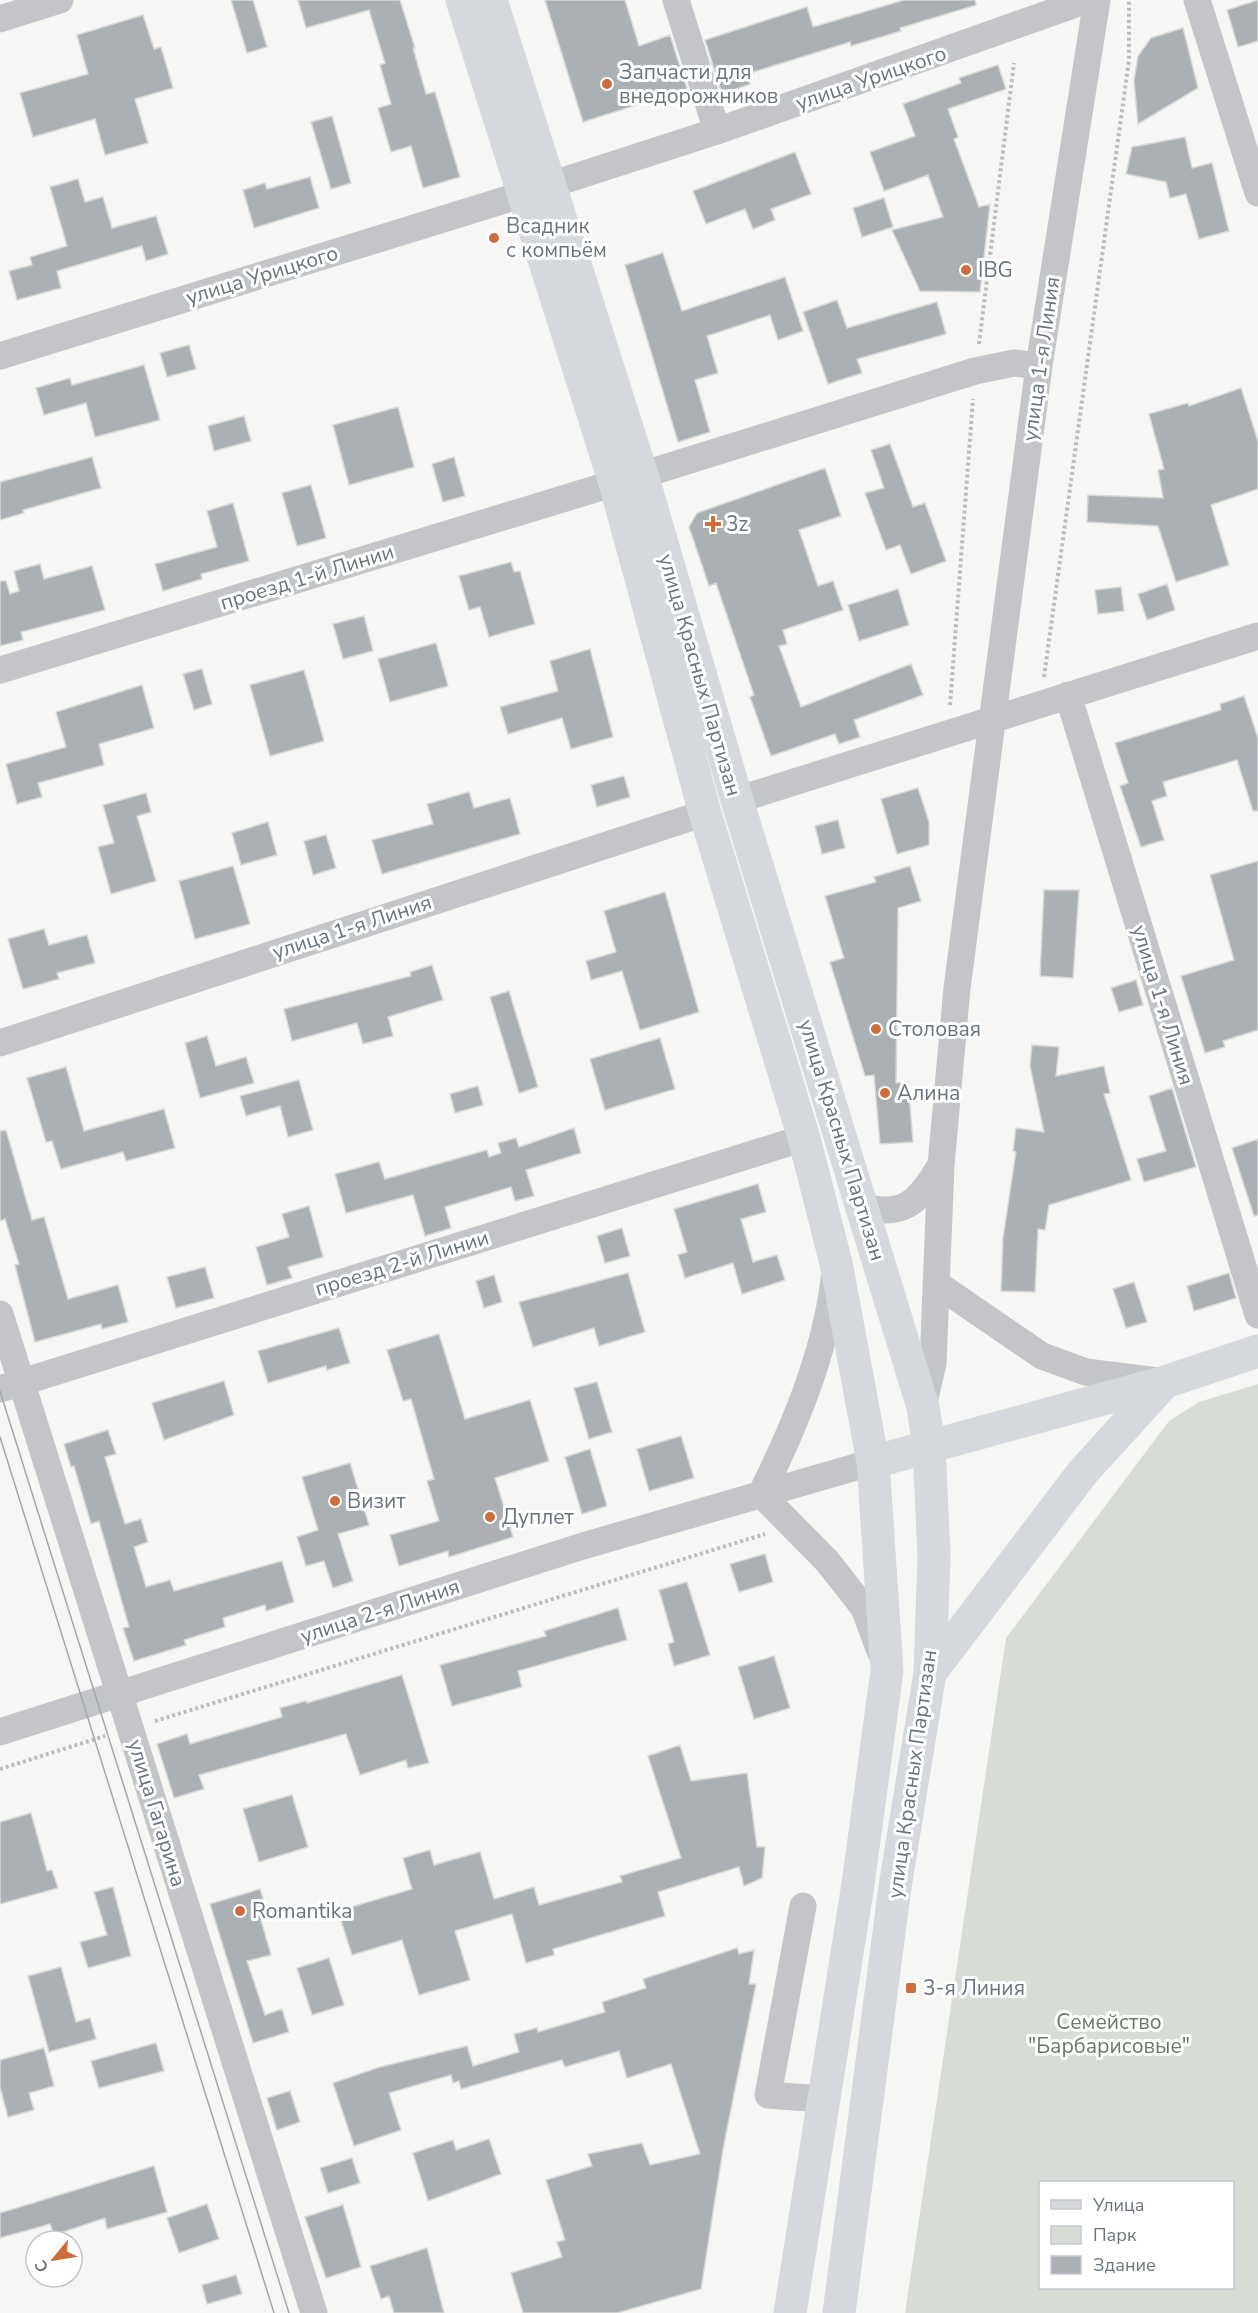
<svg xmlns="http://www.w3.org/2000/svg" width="1258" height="2313" viewBox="0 0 1258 2313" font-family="'Nunito Sans',sans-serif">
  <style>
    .green { fill: #d7ddd5; fill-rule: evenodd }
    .building { fill: #abb0b5; stroke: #d8d8d6; stroke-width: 1.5 }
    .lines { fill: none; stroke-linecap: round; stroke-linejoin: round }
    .path { stroke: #babcbe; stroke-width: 4; stroke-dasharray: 3 3; stroke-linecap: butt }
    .minor { stroke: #c3c5c8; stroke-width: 27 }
    .major { stroke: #d5d8dc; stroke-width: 33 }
    .highway { stroke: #d5d8dc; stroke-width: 33 }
    .tram { stroke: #a4a8ad; stroke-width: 1.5 }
    .poi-dot { fill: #ce6d3c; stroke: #fff; stroke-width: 2 }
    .labels { text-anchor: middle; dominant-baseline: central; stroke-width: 6; stroke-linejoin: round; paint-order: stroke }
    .poi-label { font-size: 21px; fill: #697481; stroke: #fff; text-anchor: start }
    .street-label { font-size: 21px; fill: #697481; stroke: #fff }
    .park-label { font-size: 21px; fill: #697967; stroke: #fff }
  </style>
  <rect width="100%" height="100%" fill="#f6f6f4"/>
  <path class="green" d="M1258,1384V2313H905L1006,1638L1169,1421L1199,1402ZM1232,2182V2288H1040V2182Z"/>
  <path class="building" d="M231,0H253L267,47L247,53Z
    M298,0H400L415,48H413L426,94L435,92L460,177L423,188L411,146L391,152L378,108L391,104L380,65L385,63L369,10L306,28Z
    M545,0H625L639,46L670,35L687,89L583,122Z
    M904,0H975L976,5L900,28L901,31L851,46L850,42L747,74L750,84L722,94L705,40L807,7L813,27Z
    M1258,0V41L1238,47L1227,10Z
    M143,15L154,49L161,47L173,88L135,99L148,143L105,155L95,119L33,137L20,93L88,74L77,35Z
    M1183,28L1198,88L1138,124L1134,81L1138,56L1151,38Z
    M998,65L1006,89L948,109L958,137L954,139L979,207L990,204L980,292L920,291L892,230L943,217L928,175L884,191L870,152L915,136L903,104L961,83L959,78Z
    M332,116L351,183L331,189L311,122Z
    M1185,137L1192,168L1212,163L1229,231L1199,239L1186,194L1170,198L1166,182L1126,174L1132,147Z
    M795,152L811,194L771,209L775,220L753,229L745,209L706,224L693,191Z
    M310,177L319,208L254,228L243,190L265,183L267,189Z
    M78,179L85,202L103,197L112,228L156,216L168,254L146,261L142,246L57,271L61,288L17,300L9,271L32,265L30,257L67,246L50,187Z
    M884,198L893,227L862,237L853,208Z
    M663,253L682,311L785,277L803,331L778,340L770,315L707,336L718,373L695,380L710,432L678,442L625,265Z
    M837,300L847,328L937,302L946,334L857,359L862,373L828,384L803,312Z
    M189,345L196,369L167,377L160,353Z
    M144,365L160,420L95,437L86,403L44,415L36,388L70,378L72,385Z
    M1241,388L1258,441V489L1211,505L1229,565L1176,582L1158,526L1087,522L1088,495L1163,498L1158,470L1164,469L1149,414L1188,403L1189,406Z
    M398,407L414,467L349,485L333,425Z
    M244,416L251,441L214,451L208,426Z
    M890,444L913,507L925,503L946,561L911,574L900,545L886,550L865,493L884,488L871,450Z
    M92,457L101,488L23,510L24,513L0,520V482Z
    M454,457L465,496L443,502L432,464Z
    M825,468L841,516L799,530L818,586L833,581L843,610L783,630L787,644L779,646L801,707L911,664L923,695L854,720L860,737L839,744L835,734L771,756L750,697L754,695L716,583L709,586L689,527L697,513Z
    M311,485L326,538L297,546L282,493Z
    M233,503L249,561L201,574L202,579L163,591L155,564L217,547L207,511Z
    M511,562L514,572L520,571L535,624L489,637L480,607L469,610L459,576Z
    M40,564L44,579L92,566L105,610L21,632L23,640L0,646V581H6L10,594L19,591L14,571Z
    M1167,584L1175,610L1147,620L1138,594Z
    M1121,587L1124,611L1098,614L1095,590Z
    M898,589L909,625L859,641L848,605Z
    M364,616L373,651L343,659L333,624Z
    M436,643L448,686L390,702L378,659Z
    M590,649L613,737L571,749L562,718L508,734L500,707L558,691L550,661Z
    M202,669L212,704L194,710L183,674Z
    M304,670L324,741L270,756L250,685Z
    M142,685L154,728L99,744L104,765L38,783L42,797L17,804L6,764L66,747L56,712Z
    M1244,696L1258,738V811H1253L1237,760L1163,782L1167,796L1152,801L1164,840L1141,847L1120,786L1128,783L1115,743L1221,710L1220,704Z
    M624,776L630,797L597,807L591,785Z
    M918,788L929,822V845L897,854L881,799Z
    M469,792L474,808L510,798L520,834L382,874L372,840L433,824L427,804Z
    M146,793L151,812L137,816L156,881L111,894L98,847L114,843L103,805Z
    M838,820L845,848L822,854L815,826Z
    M268,822L277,855L241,865L232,833Z
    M326,835L336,868L313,875L304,841Z
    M1258,861V1030L1223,1041L1225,1047L1205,1053L1181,976L1234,960L1210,875Z
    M233,866L250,924L195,939L179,881Z
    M910,866L921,901L898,908L896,1083L908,1082L913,1142L880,1144L874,1075L865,1076L830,962L844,958L825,896L876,882L874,877Z
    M1044,890H1079L1073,978L1040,976Z
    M665,892L699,1012L640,1030L622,971L591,980L586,961L616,952L604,911Z
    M44,929L49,945L87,935L95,963L57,973L59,979L23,989L8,939Z
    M432,965L443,1000L388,1017L393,1036L363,1044L357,1023L292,1041L284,1009L411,976L410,972Z
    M1136,980L1143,1005L1119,1012L1111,988Z
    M509,991L538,1087L519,1093L490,997Z
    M207,1036L216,1066L246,1057L254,1083L200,1098L185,1043Z
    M660,1038L675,1089L605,1110L590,1059Z
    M1032,1045L1059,1047L1056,1076L1104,1066L1110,1093L1104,1094L1131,1180L1049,1205L1045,1230L1038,1229L1035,1292L1001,1291L1003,1238L1016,1152L1013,1151L1016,1128L1044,1132L1030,1066Z
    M66,1067L84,1131L164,1109L175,1148L126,1161L123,1152L61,1169L52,1141L46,1142L27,1078Z
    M299,1080L313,1130L288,1137L280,1106L246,1116L240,1096Z
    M478,1086L483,1105L455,1113L450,1094Z
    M1172,1088L1196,1167L1144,1182L1137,1159L1166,1151L1149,1096Z
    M574,1128L581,1153L526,1170L534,1196L515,1201L511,1187L445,1207L451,1228L425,1236L413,1195L346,1213L335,1174L379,1162L385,1179L487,1150L489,1157L501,1153L498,1143L516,1138L519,1147Z
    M6,1130L32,1220L44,1217L68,1299L118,1285L128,1322L102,1329L101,1324L35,1342L15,1265L19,1264L5,1219L0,1221V1131Z
    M1258,1139V1215L1254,1216L1232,1148Z
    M758,1184L766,1212L741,1219L753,1262L777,1255L785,1280L742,1294L733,1263L685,1278L678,1255L687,1252L674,1209Z
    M309,1206L323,1257L288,1267L292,1278L267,1285L256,1247L289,1237L282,1214Z
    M622,1228L630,1256L605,1263L597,1236Z
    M205,1267L214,1298L176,1308L167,1277Z
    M628,1273L645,1332L599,1346L594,1328L533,1347L519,1302Z
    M1229,1273L1236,1298L1194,1311L1187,1286Z
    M494,1275L502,1302L484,1308L476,1281Z
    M1134,1282L1147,1322L1126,1328L1113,1289Z
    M339,1328L350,1363L327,1370L326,1366L268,1383L258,1351Z
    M439,1334L465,1419L530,1400L549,1461L495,1478L513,1537L449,1557L448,1551L399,1566L390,1535L439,1521L427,1481L434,1479L411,1399L403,1401L387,1350Z
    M224,1381L234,1415L164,1440L152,1403Z
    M597,1382L612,1432L589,1439L574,1388Z
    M108,1430L116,1454L105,1457L125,1524L141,1519L148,1542L134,1547L146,1587L170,1580L174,1591L282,1561L294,1602L266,1611L265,1605L223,1618L225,1627L184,1640L186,1645L134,1661L123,1628L129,1627L99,1521L91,1524L74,1466L71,1467L64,1444Z
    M681,1436L694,1478L649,1491L637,1449Z
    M590,1449L607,1506L582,1514L565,1457Z
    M350,1463L369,1525L338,1534L353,1581L333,1588L324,1561L306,1566L297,1537L318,1530L302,1477Z
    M765,1554L773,1582L739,1592L730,1564Z
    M687,1582L710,1655L674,1666L668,1644L674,1642L659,1590Z
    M618,1608L627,1640L518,1671L522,1687L452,1706L440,1665L546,1636L544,1631Z
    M774,1656L790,1708L754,1719L738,1667Z
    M402,1675L429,1763L408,1768L406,1760L360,1775L346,1734L199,1775L204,1789L174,1798L157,1744L187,1734L190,1744L282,1717L280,1708L306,1701L307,1703Z
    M680,1745L691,1781L747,1773L757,1847H765L762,1878L744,1886L739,1867L658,1892L665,1916L553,1949L554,1955L526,1963L512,1914L455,1931L470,1980L419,1995L402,1940L352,1955L338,1911L412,1889L403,1858L430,1850L434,1865L480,1852L494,1899L534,1887L539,1905L622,1882L620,1876L681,1858L648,1756Z
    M292,1795L308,1847L259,1862L243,1809Z
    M31,1813L47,1871L52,1870L58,1888L0,1904V1822Z
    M113,1887L131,1956L88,1968L80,1942L107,1935L94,1892Z
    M260,1889L269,1918L261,1920L271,1955L247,1961L265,2015L282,2009L289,2032L253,2043L210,1904Z
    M737,1948L739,1954L754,1950L749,1984H756L723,2149L701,2289L617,2313H523L511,2273L562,2257L557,2242L565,2240L546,2180L592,2166L588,2154L642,2143L650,2165L700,2154L671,2064L627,2078L619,2051L565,2067L562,2060L461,2089L459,2081L453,2083L451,2075L389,2093L401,2130L354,2146L333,2083L380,2067L467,2046L473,2066L519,2052L514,2034L537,2028L538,2032L605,2012L602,2002L646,1988L643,1979Z
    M329,1958L344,2005L312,2015L297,1968Z
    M61,1967L76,2022L90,2018L96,2039L49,2052L28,1976Z
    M156,2043L164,2071L99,2088L91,2061Z
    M44,2048L54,2086L29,2093L34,2110L8,2117L0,2087V2060Z
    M290,2091L300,2122L277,2130L267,2098Z
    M489,2139L501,2174L428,2201L413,2153L453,2140L456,2150Z
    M352,2158L360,2183L328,2193L320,2168Z
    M154,2166L167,2212L107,2229L105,2218L54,2235L50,2224L0,2238V2213Z
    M207,2204L219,2239L179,2253L167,2218Z
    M343,2205L361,2267L326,2278L305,2217Z
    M427,2248L444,2313H394L389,2296L381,2299L370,2266Z
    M236,2275L242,2294L207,2304L202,2285Z"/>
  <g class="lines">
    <path class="path" d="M979,344L1014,63
      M1044,677L1129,60V0
      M950,705L973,399
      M155,1721L765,1534
      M0,1769L105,1736"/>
    <path class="minor" d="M676,0L717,131
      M1197,0L1258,193
      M0,19L60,0
      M550,185L717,131L1087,0
      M0,356L524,194
      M642,475L975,371L1014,363L1039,366
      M0,670L615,483
      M1068,695L1258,1315
      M737,800L1258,636
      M0,1043L705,813
      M862,1206C904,1219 920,1200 940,1166
      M937,1284L1042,1356L1086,1372L1158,1381
      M0,1314L314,2313
      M0,1389L804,1138
      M923,1407L933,1363L941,1165L957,988L1039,366L1097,0
      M761,1494C794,1428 825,1354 834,1280
      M761,1494L827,1561L864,1608L880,1651
      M0,1732L583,1546L873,1462
      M803,1906L768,2095L822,2099"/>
    <path class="major" d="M873,1462L1165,1382L1258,1351
      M930,1673L1083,1472L1165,1382"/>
    <path class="highway" d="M462,0L615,483L705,813L804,1138L836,1263L873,1462L887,1671L858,1884L790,2313
      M491,0L642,475L737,800L923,1407L929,1446L934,1556L930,1673L895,1887L839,2313"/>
    <path class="tram" d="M0,1391L289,2313
      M0,1437L274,2313"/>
  </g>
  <g class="poi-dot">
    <circle cx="607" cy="84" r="6"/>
    <circle cx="494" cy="238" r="6"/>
    <circle cx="966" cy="270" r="6"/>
    <path d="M710 515h6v6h6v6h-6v6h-6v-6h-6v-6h6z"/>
    <circle cx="876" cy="1029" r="6"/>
    <circle cx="885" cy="1093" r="6"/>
    <circle cx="335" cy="1501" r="6"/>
    <circle cx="490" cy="1517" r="6"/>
    <circle cx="240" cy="1911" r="6"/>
    <rect x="905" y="1982" width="12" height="12" rx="3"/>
  </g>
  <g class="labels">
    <g class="poi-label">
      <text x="619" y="72">Запчасти для<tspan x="619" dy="24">внедорожников</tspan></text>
      <text x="506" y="226">Всадник<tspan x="506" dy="24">с компьём</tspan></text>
      <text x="978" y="270">IBG</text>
      <text x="726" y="524">3z</text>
      <text x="888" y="1029">Столовая</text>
      <text x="897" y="1093">Алина</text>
      <text x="347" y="1501">Визит</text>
      <text x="502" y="1517">Дуплет</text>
      <text x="252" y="1911">Romantika</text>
      <text x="923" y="1988">3-я Линия</text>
    </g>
    <g class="street-label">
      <text transform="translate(871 78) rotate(-19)">улица Урицкого</text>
      <text transform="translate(262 275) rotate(-17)">улица Урицкого</text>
      <text transform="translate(1041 359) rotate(-82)">улица 1-я Линия</text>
      <text transform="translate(307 577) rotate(-17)">проезд 1-й Линии</text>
      <text transform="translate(700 675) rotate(74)">улица Красных Партизан</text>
      <text transform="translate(352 927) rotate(-18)">улица 1-я Линия</text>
      <text transform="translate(1163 1005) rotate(73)">улица 1-я Линия</text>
      <text transform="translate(842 1140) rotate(73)">улица Красных Партизан</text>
      <text transform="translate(402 1263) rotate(-17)">проезд 2-й Линии</text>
      <text transform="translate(380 1611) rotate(-18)">улица 2-я Линия</text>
      <text transform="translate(912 1774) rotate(-82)">улица Красных Партизан</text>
      <text transform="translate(157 1813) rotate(73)">улица Гагарина</text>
    </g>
    <g class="park-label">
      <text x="1109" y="2022">Семейство<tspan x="1109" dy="24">"Барбарисовые"</tspan></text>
    </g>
  </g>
  <rect x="1039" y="2181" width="195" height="108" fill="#ffffff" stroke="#c3c7cd" stroke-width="1.5"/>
  <rect x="1051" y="2200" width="30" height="9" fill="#d5d8dc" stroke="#c3c7cd" stroke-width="1.5"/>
  <text x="1093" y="2211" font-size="18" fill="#697481">Улица</text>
  <rect x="1051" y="2226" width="30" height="18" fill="#d7ddd5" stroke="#c3c7cd" stroke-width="1.5"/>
  <text x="1093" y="2241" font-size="18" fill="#697481">Парк</text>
  <rect x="1051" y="2256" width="30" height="18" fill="#abb0b5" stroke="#c3c7cd" stroke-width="1.5"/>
  <text x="1093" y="2271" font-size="18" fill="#697481">Здание</text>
  <g transform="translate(54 2259) rotate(240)"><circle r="28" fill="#ffffff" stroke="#c3c7cd" stroke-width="1.5"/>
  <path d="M0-4.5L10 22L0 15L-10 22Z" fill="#ce6d3c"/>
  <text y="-9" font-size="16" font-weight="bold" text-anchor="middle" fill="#697481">С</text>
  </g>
</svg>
